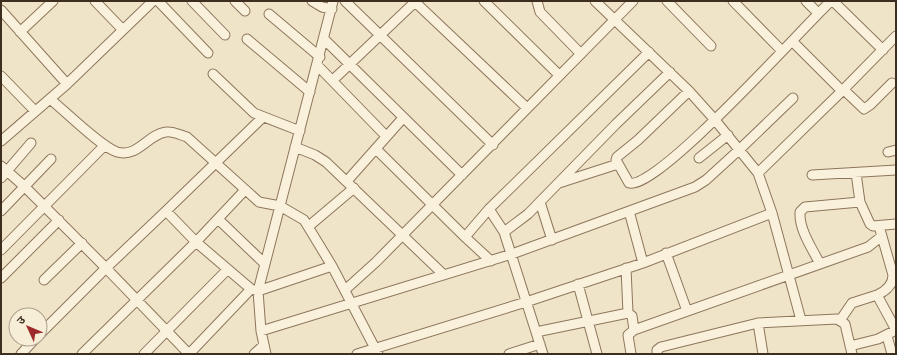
<svg xmlns="http://www.w3.org/2000/svg" width="897" height="355" viewBox="0 0 897 355" font-family="'Playfair Display','Noto Sans Devanagari',serif">
  <style>
    .lines { fill: none; stroke-linecap: round; stroke-linejoin: round }
    .minor-casing { stroke: #8d765c; stroke-width: 11 }
    .minor { stroke: #faf1dc; stroke-width: 9 }
  </style>
  <rect width="100%" height="100%" fill="#f0e4c8"/>
  <g class="lines">
    <defs>
      <path id="minor" d="M95,1L123,30
        M158,1L208,53
        M192,1L225,35
        M235,1L245,11
        M312,1L322,7L332,9
        M345,1L493,145
        M414,1L527,108
        M484,1L559,75
        M537,1L540,12L581,54
        M595,1L689,91L715,120L758,173L772,213L801,320
        M667,1L711,46
        M733,1L782,51
        M806,1L818,13
        M833,1L883,50
        M1,10L67,84
        M269,14L320,57
        M20,32L53,1
        M247,39L310,92
        M324,39L462,175
        M792,41L842,91
        M317,65L386,136
        M213,74L254,113L300,131
        M1,76L35,111
        M333,80L416,1
        M844,90L864,109L870,105L892,83
        M689,91L638,140L617,157L616,160L629,183C657,191 803,27 831,1
        M50,99C65,111 101,147 117,152C138,158 148,134 166,132C173,131 180,135 187,137L259,202L280,206L304,220L332,266L378,354
        M1,141L67,84L153,1
        M295,147L315,155L326,162L444,275
        M376,149L465,237L491,261
        M888,152L896,150
        M699,158L728,135
        M1,166L24,186L106,268L166,211L196,242L251,289
        M758,173L842,91L896,36
        M856,173L860,202L870,224L873,226L896,224
        M812,175L896,170
        M1,178L31,143
        M347,181L403,118
        M559,183L618,164
        M540,202L552,240
        M489,209L504,232L543,354
        M1,211L51,159
        M166,211L263,117
        M629,211L643,263
        M218,219L265,264
        M309,226L354,188
        M879,226L893,275C893,285 886,291 877,295L896,330
        M504,232L528,214L616,124L670,72
        M465,237L489,209L649,52
        M1,250L105,145
        M666,253L687,311
        M820,264C812,248 799,230 800,212L805,207L860,202
        M626,268L628,313
        M1,278L59,220
        M44,280L82,243
        M578,284L597,354
        M345,290L376,262L633,1
        M841,319L852,303L877,295
        M758,323L763,354
        M261,331L512,254L695,187L706,180L740,149L793,98
        M536,332L628,313L632,316L634,330
        M40,334L106,268L189,354
        M887,336L892,354
        M850,346L878,339L896,330
        M21,354L35,339
        M82,354L196,242L245,190
        M144,354L227,270
        M189,354L251,289L258,291L332,266
        M254,354L264,345
        M266,354L261,331L258,291L333,1
        M357,354L526,302L643,263L772,213
        M509,354L540,344
        M631,354L628,335L634,330L868,247L882,236
        M657,354V350L661,347L758,323L837,319L845,324L852,354"/>
    </defs>
    <use href="#minor" class="minor-casing"/>
    <use href="#minor" class="minor"/>
  </g>
  <rect width="897" height="355" fill="none" stroke="#3d2e20" stroke-width="4"/>
  <g transform="translate(28 327) rotate(314)"><circle r="19" fill="#f7eed8" stroke="#ada18e"/>
  <path d="M0-3L7 15L0 10L-7 15Z" fill="#9e2a2b"/>
  <text y="-6" font-size="11" font-weight="bold" text-anchor="middle" fill="#3d2e20">उ</text>
  </g>
</svg>
